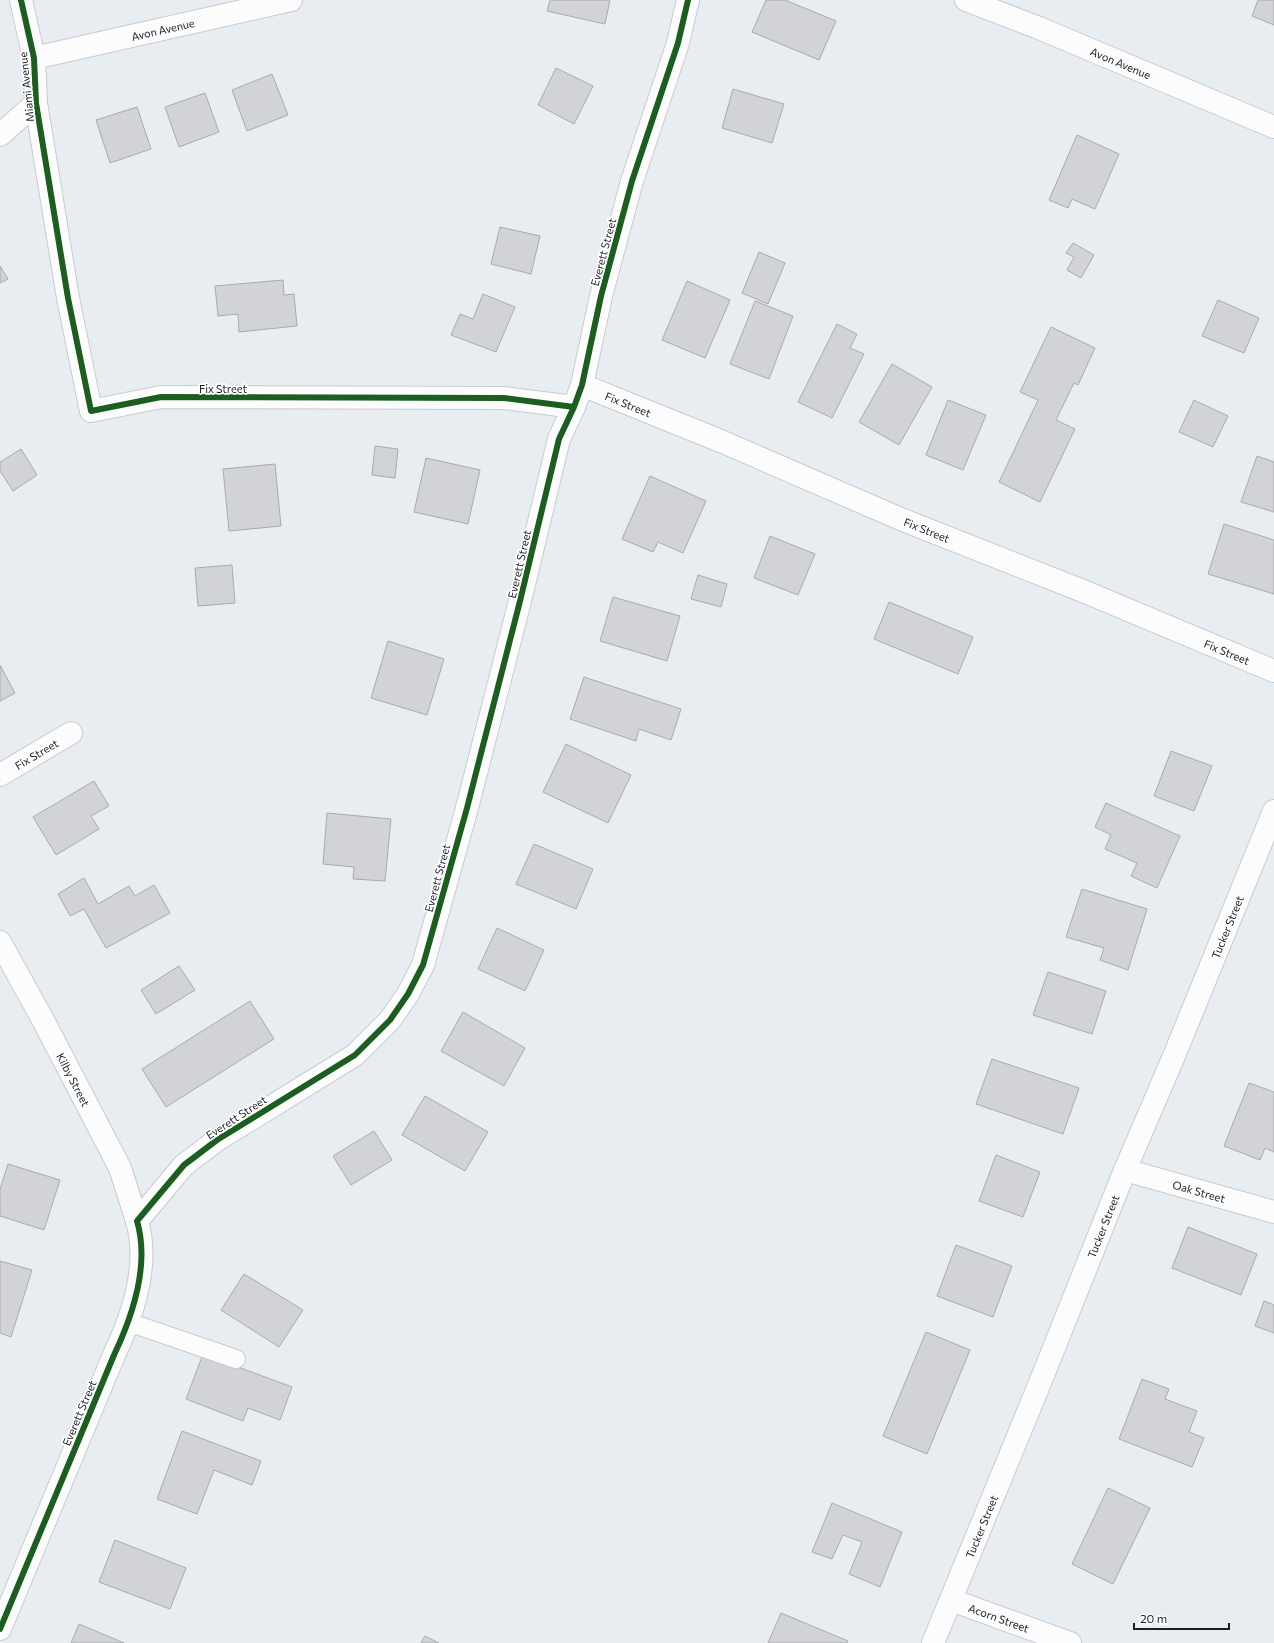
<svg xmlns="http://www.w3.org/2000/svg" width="1274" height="1643" viewBox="0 0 1274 1643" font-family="Commissioner,sans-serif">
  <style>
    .building { fill: #d2d3d7; stroke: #a9aaae }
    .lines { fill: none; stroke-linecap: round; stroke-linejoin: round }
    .lane-casing { stroke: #c7cbcf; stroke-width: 20 }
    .street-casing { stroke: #c7cbcf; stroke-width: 24 }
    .secondary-casing { stroke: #c7cbcf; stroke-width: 24 }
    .lane { stroke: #fcfcfd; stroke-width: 18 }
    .street { stroke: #fcfcfd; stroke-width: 22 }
    .secondary { stroke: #fcfcfd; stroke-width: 22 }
    .cycleway-casing { stroke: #fff; stroke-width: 8 }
    .cycleway { stroke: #1b5e20; stroke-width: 6 }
    .labels { text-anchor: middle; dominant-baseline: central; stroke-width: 3.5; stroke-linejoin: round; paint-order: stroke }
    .street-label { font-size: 11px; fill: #1b1f22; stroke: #fff }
  </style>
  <rect width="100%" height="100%" fill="#e8edf2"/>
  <path class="building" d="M550,0H610L605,24L547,11Z
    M766,0H785L836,21L819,60L752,32Z
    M1258,0H1274V25L1252,16Z
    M556,68L593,86L574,124L538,105Z
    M272,74L288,115L247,131L232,90Z
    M733,89L784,104L772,143L722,128Z
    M205,93L219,132L179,147L165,107Z
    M137,107L151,149L110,163L96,120Z
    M1077,135L1119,154L1095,209L1072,199L1068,208L1049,200Z
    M500,227L540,236L531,274L491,264Z
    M1073,243L1094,255L1081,278L1067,270L1074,257L1066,253Z
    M759,252L785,263L768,304L742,293Z
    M0,266L8,279L0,283Z
    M283,280L284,295L294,294L297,326L239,332L238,314L218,316L215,286Z
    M687,281L730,300L705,358L662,340Z
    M483,294L515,307L496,352L451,335L460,314L473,319Z
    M1218,300L1259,318L1244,353L1202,336Z
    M755,301L793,316L769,379L730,364Z
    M837,324L857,334L850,348L864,354L832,418L798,402Z
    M1051,327L1095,348L1078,385L1074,383L1056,420L1075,429L1040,502L999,482L1038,400L1020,392Z
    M892,364L932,387L899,445L859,422Z
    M948,400L986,415L963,470L926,455Z
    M1194,400L1228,416L1213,447L1179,432Z
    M375,446L398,449L395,478L372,475Z
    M21,449L37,475L13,491L0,471V462Z
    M1257,456L1274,462V512L1241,502Z
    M426,458L480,470L468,524L414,512Z
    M275,464L281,526L229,531L223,469Z
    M650,476L706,501L683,553L658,542L653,552L622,539Z
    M1224,524L1274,540V594L1208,574Z
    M770,536L815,554L798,595L754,578Z
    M232,565L235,603L198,606L195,568Z
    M698,575L727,584L721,607L691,599Z
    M613,597L680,616L667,661L600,641Z
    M889,602L973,637L958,674L874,639Z
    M388,641L444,659L427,715L371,698Z
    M0,665L15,693L0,701Z
    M584,677L681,709L671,740L639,729L636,741L570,719Z
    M566,744L631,775L608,823L543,792Z
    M1171,751L1212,766L1194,811L1154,796Z
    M94,781L109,806L91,816L99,829L56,855L33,817Z
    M1106,803L1180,836L1157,888L1131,876L1137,863L1105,849L1111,835L1095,827Z
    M327,813L391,819L385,881L353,879L354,867L323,864Z
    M534,844L593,869L576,909L516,884Z
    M84,878L98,904L129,886L135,896L154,885L170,913L106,948L84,909L70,916L58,894Z
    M1082,889L1147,909L1128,970L1100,960L1104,948L1066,937Z
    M497,928L544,950L525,991L478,969Z
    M179,966L195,990L156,1014L141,990Z
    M1048,972L1106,991L1092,1034L1033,1015Z
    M250,1001L274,1039L166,1107L142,1069Z
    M463,1012L525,1048L504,1086L441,1051Z
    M992,1059L1079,1088L1063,1134L976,1104Z
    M1249,1083L1274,1092V1152L1265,1148L1260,1160L1224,1146Z
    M425,1096L488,1132L465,1171L402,1135Z
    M374,1131L392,1160L351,1185L333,1156Z
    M996,1155L1040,1172L1023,1217L979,1201Z
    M8,1164L60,1180L44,1230L0,1216V1189Z
    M1188,1227L1257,1254L1241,1295L1172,1268Z
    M956,1245L1012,1266L993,1317L937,1296Z
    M0,1261L32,1270L11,1337L0,1333Z
    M244,1274L303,1310L279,1347L221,1310Z
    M1264,1301L1274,1305V1333L1255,1326Z
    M926,1332L970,1350L927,1454L883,1436Z
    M203,1354L292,1387L280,1420L248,1408L243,1421L186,1399Z
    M1142,1379L1169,1389L1165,1399L1197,1411L1189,1432L1204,1438L1192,1467L1119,1439Z
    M182,1431L261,1461L252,1485L214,1470L197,1514L157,1499Z
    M1108,1488L1150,1508L1113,1584L1072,1564Z
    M832,1503L902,1532L880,1587L849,1574L862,1542L843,1535L832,1559L812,1552Z
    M115,1540L186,1568L170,1609L99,1582Z
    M781,1613L848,1641L847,1643H768Z
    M79,1624L124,1643H71Z
    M425,1636L439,1643H421Z"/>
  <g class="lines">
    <defs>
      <path id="lane" d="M128,1322L236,1359"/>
      <g id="street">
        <path d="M21,0L34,58L36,103L68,298L91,411L161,397L504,398L574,407"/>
        <path id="s1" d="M966,0L1039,28L1274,127"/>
        <path id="s2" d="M34,58L291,0"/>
        <path d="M0,135L36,103"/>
        <path id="s3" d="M582,385L723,442L903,520L1083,591L1274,671"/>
        <path id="s4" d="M0,775L71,733"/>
        <path id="s5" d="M0,942L43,1020L120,1168L137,1221"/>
        <path id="s6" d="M1125,1170L1274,1212"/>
        <path id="s7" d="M951,1600L1070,1643"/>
        <path d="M0,1629L114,1355C133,1315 150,1265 137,1221L184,1165L217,1140L355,1055L390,1020L408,994L423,965L467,808L520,601L559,439L574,407L582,385L601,296L632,181L678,43L688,0"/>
      </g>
      <g id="secondary">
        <path id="s8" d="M933,1643L1046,1368L1125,1170L1174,1056L1274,811"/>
      </g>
    </defs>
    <use href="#lane" class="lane-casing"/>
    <use href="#street" class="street-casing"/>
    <use href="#secondary" class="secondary-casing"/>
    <use href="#lane" class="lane"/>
    <use href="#street" class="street"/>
    <use href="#secondary" class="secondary"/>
    <defs>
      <path id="cycleway" d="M21,0L34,58L36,103L68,298L91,411L161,397L504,398L574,407
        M0,1629L114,1355C133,1315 150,1265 137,1221L184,1165L217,1140L355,1055L390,1020L408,994L423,965L467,808L520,601L559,439L574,407L582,385L601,296L632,181L678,43L688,0"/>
    </defs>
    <use href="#cycleway" class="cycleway-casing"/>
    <use href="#cycleway" class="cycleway"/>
  </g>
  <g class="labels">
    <g class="street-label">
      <text stroke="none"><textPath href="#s2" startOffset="132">Avon Avenue</textPath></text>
      <text stroke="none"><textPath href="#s1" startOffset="167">Avon Avenue</textPath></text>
      <text transform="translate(26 87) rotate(-96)">Miami Avenue</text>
      <text transform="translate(603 252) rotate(-75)">Everett Street</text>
      <text x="223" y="388">Fix Street</text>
      <text stroke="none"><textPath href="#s3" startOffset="50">Fix Street</textPath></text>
      <text stroke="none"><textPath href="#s3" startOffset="374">Fix Street</textPath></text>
      <text transform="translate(519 564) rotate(-77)">Everett Street</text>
      <text stroke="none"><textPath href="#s3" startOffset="698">Fix Street</textPath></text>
      <text stroke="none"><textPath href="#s4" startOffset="42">Fix Street</textPath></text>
      <text transform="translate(437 878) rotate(-75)">Everett Street</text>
      <text stroke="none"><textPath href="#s8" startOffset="774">Tucker Street</textPath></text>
      <text stroke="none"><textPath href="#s5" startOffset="156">Kilby Street</textPath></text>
      <text transform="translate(236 1117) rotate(-33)">Everett Street</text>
      <text stroke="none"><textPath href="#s6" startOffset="77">Oak Street</textPath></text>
      <text stroke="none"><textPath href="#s8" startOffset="450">Tucker Street</textPath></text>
      <text transform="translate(79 1413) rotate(-67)">Everett Street</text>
      <text stroke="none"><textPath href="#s8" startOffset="126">Tucker Street</textPath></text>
      <text stroke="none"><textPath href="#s7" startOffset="51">Acorn Street</textPath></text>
    </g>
  </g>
  <path d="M1134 1623v6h95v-6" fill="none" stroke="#1b1f22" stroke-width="2"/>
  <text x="1140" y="1623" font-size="12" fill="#1b1f22" stroke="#ffffff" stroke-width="3" paint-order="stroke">20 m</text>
</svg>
